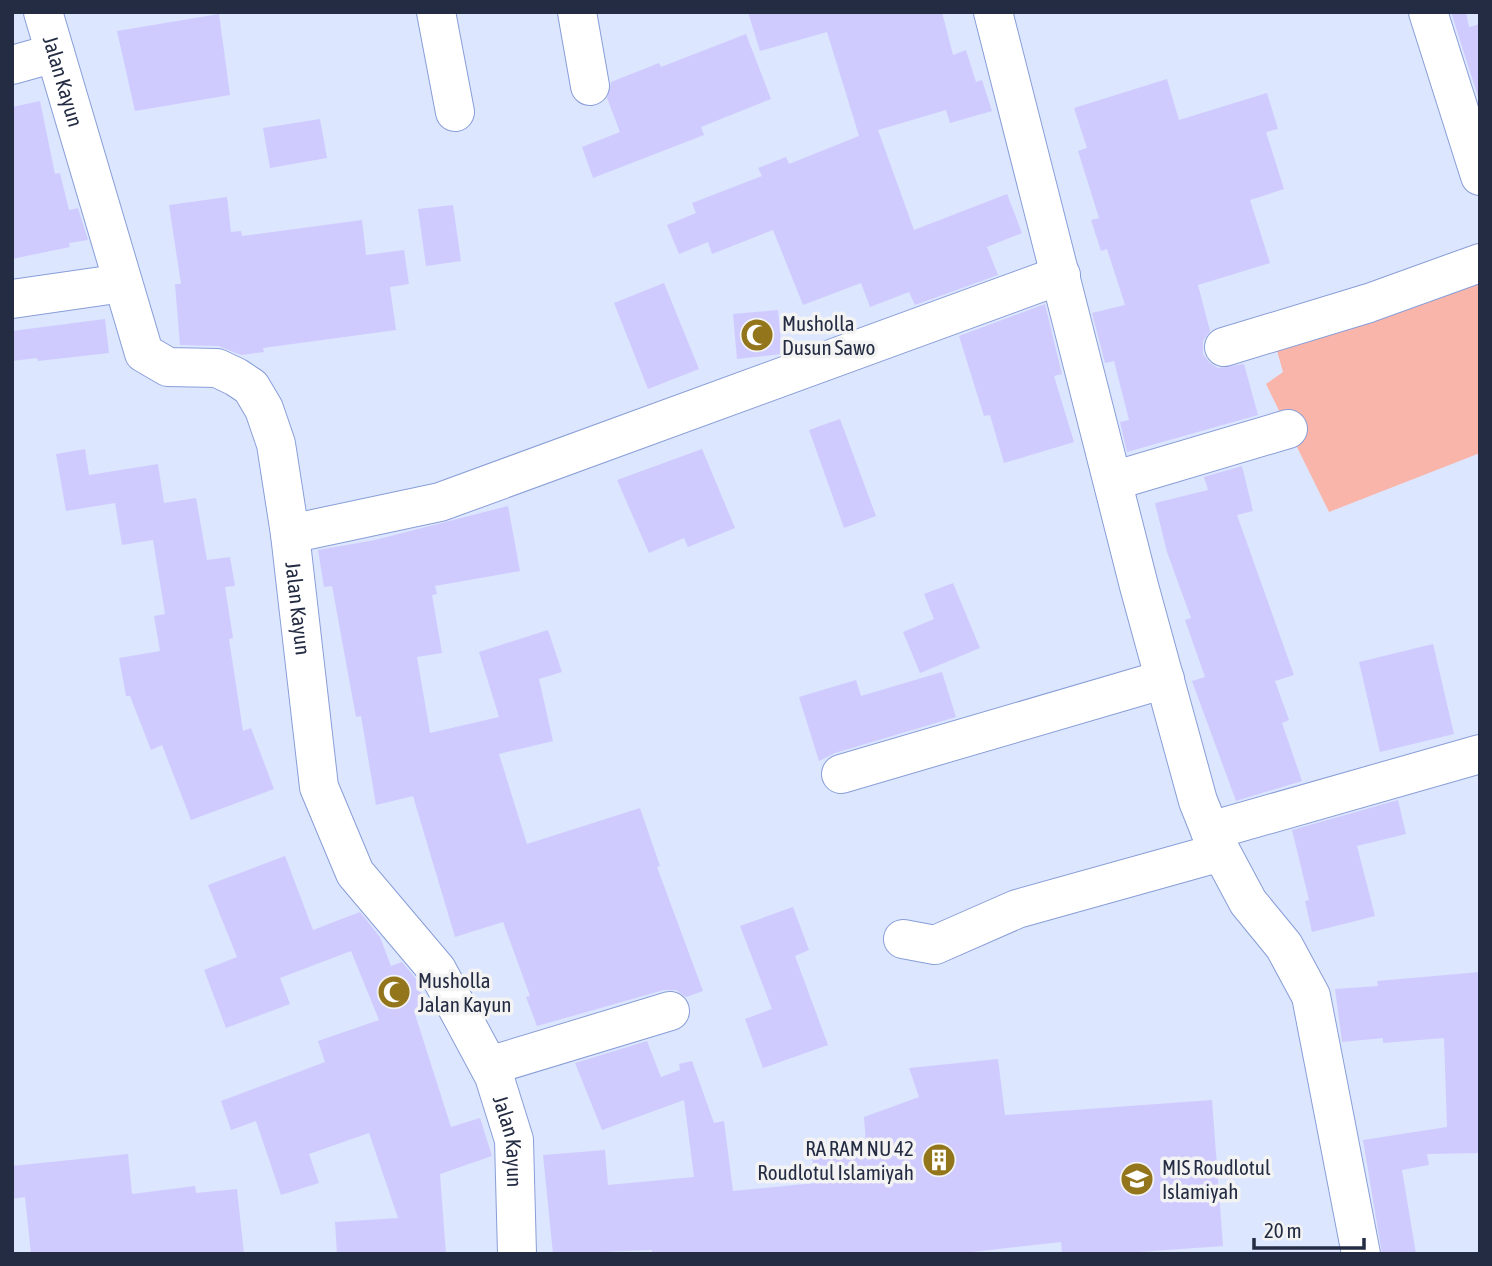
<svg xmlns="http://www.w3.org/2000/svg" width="1492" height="1266" viewBox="0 0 1492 1266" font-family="'Asap Condensed',sans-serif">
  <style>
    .green { fill: #fab5aa }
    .building { fill: #d0cbff }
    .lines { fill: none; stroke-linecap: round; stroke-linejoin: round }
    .minor-casing { stroke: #899ed8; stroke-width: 40 }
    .minor { stroke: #fff; stroke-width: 38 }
    .labels { text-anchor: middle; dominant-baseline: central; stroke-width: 7; stroke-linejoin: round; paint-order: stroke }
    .street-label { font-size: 21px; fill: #242c43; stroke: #f3f3f3 }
    .poi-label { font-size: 21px; fill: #242c43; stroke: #f3f3f3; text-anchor: start }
  </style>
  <rect width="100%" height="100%" fill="#dce6ff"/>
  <path class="green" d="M1477,278L1480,286V453L1329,512L1266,384L1283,372L1274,340Z"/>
  <path class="building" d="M748,12H942L953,55L966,50L976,82L982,80L992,111L950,123L946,110L878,130L914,230L1007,194L1022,233L987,247L998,275L915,305L909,292L870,307L861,283L803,305L773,230L712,254L708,242L679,254L667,225L696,213L692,203L762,176L758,168L786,157L789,164L859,136L827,32L760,51Z
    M1451,12H1466L1469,27L1480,24V103Z
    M219,14L230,95L135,111L117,31Z
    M746,34L771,99L701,127L704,135L593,178L582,147L620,132L607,98L611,82L659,63L661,67Z
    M1167,79L1179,120L1267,93L1278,129L1266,132L1284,189L1250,200L1270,263L1198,285L1210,331L1203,341V354L1210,363L1218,368L1244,364L1258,415L1127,452L1120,422L1129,420L1114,361L1105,363L1092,313L1125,305L1107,249L1101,251L1091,220L1099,218L1078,151L1087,148L1074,108Z
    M40,101L55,174L60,173L69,210L78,208L88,240L69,243L70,247L12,259V107Z
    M320,119L327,158L270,168L263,128Z
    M227,197L231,232L241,231L242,236L362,220L366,255L404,250L409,284L390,287L396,330L263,348L264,352L241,355L218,346L180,345L175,284H181L169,205Z
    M453,205L461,261L426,266L418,209Z
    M664,283L699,369L648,389L614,303Z
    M1045,304L1062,374L1054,376L1074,442L1004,463L990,415L984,416L959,336Z
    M778,310L782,354L737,359L733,314Z
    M105,319L109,353L38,361L37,358L12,361V331Z
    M840,419L876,516L844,528L809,430Z
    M85,449L89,475L158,464L164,503L196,498L207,560L230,557L235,586L225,587L233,638L229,639L243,731L251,728L274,789L191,820L162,745L151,750L130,696H126L119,658L160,651L154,616L165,614L153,540L122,545L115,503L66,511L56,454Z
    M702,449L735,528L688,547L684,538L649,553L617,480Z
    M1242,466L1253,511L1237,515L1294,675L1275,681L1289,720L1282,723L1302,781L1236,801L1192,681L1205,677L1185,620L1191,618L1167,552L1155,503L1208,490L1204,477Z
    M508,506L520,571L435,586L437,594L432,595L442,653L417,657L430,733L499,717L479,652L548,630L562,672L539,679L553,741L499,754L527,844L640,808L660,866L657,867L703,991L686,997L676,990H664L537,1026L526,997L530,996L503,922L455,937L413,796L376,805L361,716L356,717L332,586L324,587L318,550L375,540Z
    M953,583L980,648L920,673L903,632L934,619L924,594Z
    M1433,644L1454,734L1380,752L1359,662Z
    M942,672L956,717L835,753L819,761L799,697L856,680L861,696Z
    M1398,800L1406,834L1357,846L1375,916L1312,932L1305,901L1309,900L1292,830Z
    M285,856L313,930L360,912L380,937L391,966L402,962L416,979L426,1006L414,1011L451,1127L480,1118L492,1156L440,1174L446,1254H337L335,1222L398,1218L369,1133L309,1154L319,1183L281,1195L256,1121L231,1130L221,1101L325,1062L318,1041L379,1020L351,951L280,978L290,1004L226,1028L204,970L237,957L208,885Z
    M793,907L809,950L795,956L828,1045L763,1068L745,1019L772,1009L740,926Z
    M1480,972V1153L1427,1154L1429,1165L1402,1170L1416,1254H1382L1363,1140L1447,1127L1444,1038L1383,1043V1038L1342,1042L1335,989L1378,986L1377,981Z
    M647,1041L661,1077L680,1070L679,1064L692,1061L714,1123L724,1121L733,1191L815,1183L811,1147L866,1143L864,1117L919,1097L909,1068L998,1059L1005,1115L1212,1100L1223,1246L1111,1254H1062L1061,1242L955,1254H652V1250L553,1254L543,1155L605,1150L608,1185L694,1177L684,1100L602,1130L575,1063Z
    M128,1154L132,1194L195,1186L196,1193L237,1189L244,1254H31L25,1197L12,1199V1166Z"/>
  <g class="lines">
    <defs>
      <g id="minor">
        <path id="s1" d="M43,12L144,353L168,367L217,368L236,377L251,387L264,409L276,444L290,534L319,787L355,873L437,970L494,1076L514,1140L517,1254"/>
        <path d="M436,12L455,112"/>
        <path d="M577,12L590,86"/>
        <path d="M993,12L1139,586L1198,801L1210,831L1248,902L1284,946L1311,996L1361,1254"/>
        <path d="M1428,12L1480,176"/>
        <path d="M12,65L55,53"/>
        <path d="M12,299L123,283"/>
        <path d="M1224,347L1369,303L1480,263"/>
        <path d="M1113,481L1288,429"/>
        <path d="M290,534L440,502L1061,275"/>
        <path d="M841,774L1165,679"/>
        <path d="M1210,831L1480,754"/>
        <path d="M903,939L935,945L1017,909L1221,852"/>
        <path d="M489,1066L670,1011"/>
      </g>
    </defs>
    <use href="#minor" class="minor-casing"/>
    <use href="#minor" class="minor"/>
  </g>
  <defs>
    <symbol id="mosque-disc" viewBox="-11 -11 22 22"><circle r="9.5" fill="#93751c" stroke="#f3f3f3"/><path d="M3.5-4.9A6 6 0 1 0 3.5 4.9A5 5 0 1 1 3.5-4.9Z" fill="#fff"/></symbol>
    <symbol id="building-disc" viewBox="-11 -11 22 22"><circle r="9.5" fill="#93751c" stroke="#f3f3f3"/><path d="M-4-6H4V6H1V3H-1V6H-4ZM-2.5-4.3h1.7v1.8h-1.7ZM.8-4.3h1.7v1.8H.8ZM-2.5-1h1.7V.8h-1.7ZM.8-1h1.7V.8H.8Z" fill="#fff"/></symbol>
    <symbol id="school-disc" viewBox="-11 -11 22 22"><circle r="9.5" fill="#93751c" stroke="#f3f3f3"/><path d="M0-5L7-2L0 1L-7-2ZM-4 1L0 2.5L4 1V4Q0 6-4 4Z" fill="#fff"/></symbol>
  </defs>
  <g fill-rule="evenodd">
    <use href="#mosque-disc" x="738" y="316" width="38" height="38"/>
    <use href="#mosque-disc" x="375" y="973" width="38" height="38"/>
    <use href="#building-disc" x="920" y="1141" width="38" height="38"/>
    <use href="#school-disc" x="1118" y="1160" width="38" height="38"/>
  </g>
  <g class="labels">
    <g class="street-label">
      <text stroke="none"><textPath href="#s1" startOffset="72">Jalan Kayun</textPath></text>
      <text stroke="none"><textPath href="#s1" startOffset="700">Jalan Kayun</textPath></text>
      <text stroke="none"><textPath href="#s1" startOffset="1288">Jalan Kayun</textPath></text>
    </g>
    <g class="poi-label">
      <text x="782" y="323">Musholla<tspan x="782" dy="24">Dusun Sawo</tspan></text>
      <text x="418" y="980">Musholla<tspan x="418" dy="24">Jalan Kayun</tspan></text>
      <text x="914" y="1148" text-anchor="end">RA RAM NU 42<tspan x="914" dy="24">Roudlotul Islamiyah</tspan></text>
      <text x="1162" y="1167">MIS Roudlotul<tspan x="1162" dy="24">Islamiyah</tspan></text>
    </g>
  </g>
  <rect width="1492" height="1266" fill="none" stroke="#242c43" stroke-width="28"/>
  <path d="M1254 1238v10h110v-10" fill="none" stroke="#242c43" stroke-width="3.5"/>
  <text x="1264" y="1238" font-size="21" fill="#242c43" stroke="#f3f3f3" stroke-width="5" paint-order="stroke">20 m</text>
</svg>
